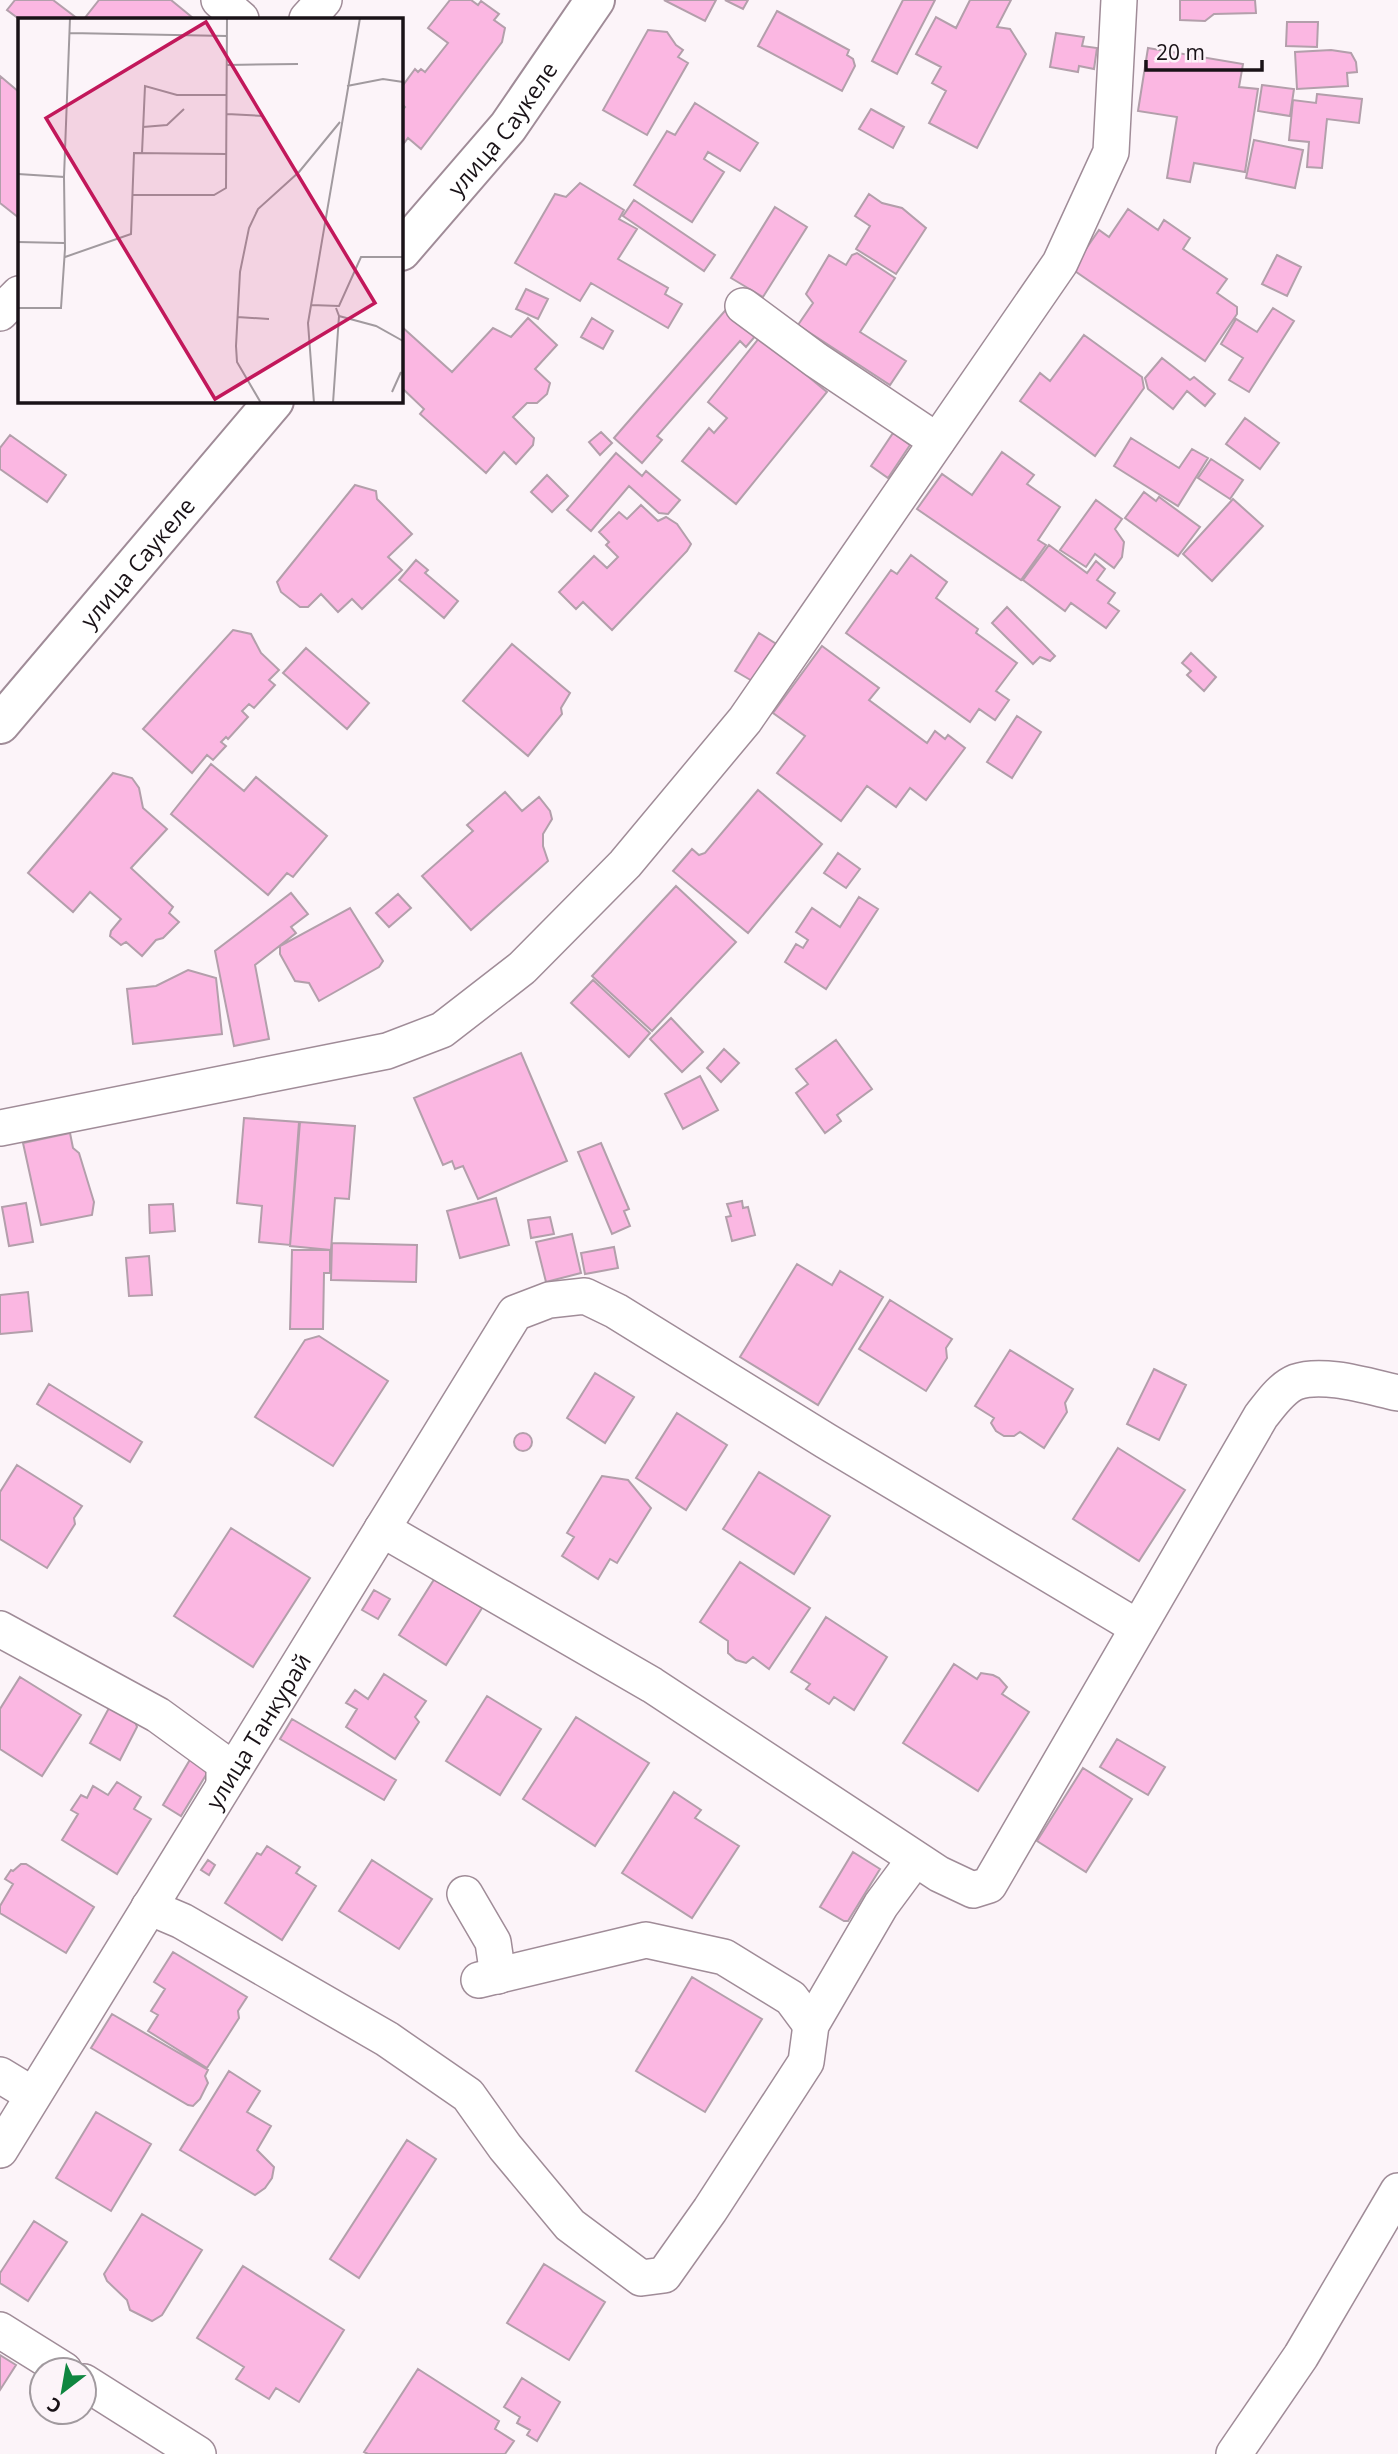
<svg xmlns="http://www.w3.org/2000/svg" width="1398" height="2454" viewBox="0 0 1398 2454" font-family="'Open Sans',sans-serif">
  <style>
    .building { fill: #fbb7e2; stroke: #b39fab; stroke-width: 2 }
    .lines { fill: none; stroke-linecap: round; stroke-linejoin: round }
    .street-casing { stroke: #a08c98; stroke-width: 38 }
    .secondary-casing { stroke: #a08c98; stroke-width: 42 }
    .street { stroke: #fff; stroke-width: 35 }
    .secondary { stroke: #fff; stroke-width: 38 }
    .labels { text-anchor: middle; dominant-baseline: central; stroke-width: 5; stroke-linejoin: round; paint-order: stroke }
    .street-label { font-size: 23px; fill: #191217; stroke: #fcf4f9 }
    .inset-road { fill: none; stroke: #a19a9f; stroke-width: 2 }
    .view { fill: #c2185b; fill-opacity: 0.15; stroke: #c2185b; stroke-width: 3.5 }
    .inset-edge { fill: none; stroke: #191217; stroke-width: 3.5 }
  </style>
  <rect width="100%" height="100%" fill="#fcf4f9"/>
  <path class="building" d="M15,0H53L78,19H19L7,10Z
    M99,0H171L193,18L84,19Z
    M450,0H471L478,5L481,1L499,14L494,20L505,28L502,42L421,149L408,138L401,147V112L405,107L401,103L403,93L401,88L415,69L418,72L421,69L425,72L448,43L428,28Z
    M664,0H716L705,21Z
    M725,0H748L743,9Z
    M903,0H935L897,74L872,61Z
    M970,0H1011L997,27L1010,29L1026,54L977,148L929,123L946,91L932,83L941,67L916,54L936,17L956,28Z
    M1180,0H1255L1256,13L1214,14L1205,21L1180,20Z
    M777,11L849,50L847,55L853,59L855,66L842,91L758,46Z
    M1287,22H1318L1317,47L1286,46Z
    M648,30L667,32L676,45L683,50L678,57L688,63L647,135L603,110Z
    M1056,33L1084,37L1082,46L1097,48L1094,69L1079,66L1078,72L1050,67Z
    M1148,48L1243,64L1239,87L1258,89L1245,172L1194,163L1190,182L1167,178L1177,117L1138,111Z
    M1331,50L1351,53L1356,62L1357,72L1347,73L1348,86L1297,89L1295,52Z
    M0,76L19,92V218L0,203Z
    M1262,85L1294,89L1290,116L1258,111Z
    M1317,94L1362,99L1359,123L1327,119L1322,168L1307,167L1309,142L1289,140L1293,100L1316,103Z
    M695,103L758,143L740,171L708,152L704,159L724,172L692,222L634,185L667,131L675,135Z
    M871,109L904,127L893,148L859,129Z
    M1254,140L1303,150L1295,188L1246,178Z
    M580,183L624,210L619,219L637,229L618,259L668,288L665,294L682,304L668,328L591,283L580,301L515,263L555,194L566,197Z
    M869,194L882,203L902,208L926,228L896,274L856,249L870,226L855,216Z
    M634,200L715,255L704,271L623,216Z
    M775,207L807,227L763,297L731,278Z
    M1128,209L1158,230L1164,220L1190,238L1183,249L1227,279L1217,293L1237,307V314L1205,361L1072,269L1099,230L1109,237Z
    M857,253L895,278L860,332L906,361L890,385L798,325L813,303L806,294L829,255L846,265L852,255Z
    M1277,255L1301,267L1287,296L1262,284Z
    M526,289L548,299L538,319L516,309Z
    M730,305L757,334L746,347L740,341L657,436L662,440L642,463L614,438Z
    M1273,308L1294,321L1249,392L1229,380L1243,358L1221,344L1236,319L1257,332Z
    M528,318L557,345L535,369L550,383L547,394L537,403H527L513,417L534,438L533,445L516,464L504,452L486,473L420,414L424,409L401,387V326L452,372L493,328L511,337Z
    M592,318L613,331L603,349L581,337Z
    M1084,335L1142,377L1144,388L1095,456L1020,401L1040,373L1050,381Z
    M760,337L827,392L736,504L682,461L709,428L714,433L727,418L708,402Z
    M1162,358L1190,380L1194,377L1215,394L1205,406L1187,391L1173,409L1148,389L1145,378Z
    M1245,418L1279,443L1260,469L1226,444Z
    M601,432L612,443L600,455L589,442Z
    M893,433L910,445L888,478L871,466Z
    M10,435L66,475L47,502L0,469V448Z
    M1131,438L1179,468L1192,449L1208,458L1178,506L1114,466Z
    M1002,452L1034,475L1027,484L1060,507L1038,540L1046,545L1021,580L917,509L942,474L972,495Z
    M616,453L642,476L646,471L680,500L668,514L659,513L629,486L591,531L567,510Z
    M1211,459L1243,480L1230,499L1198,478Z
    M547,475L568,496L552,512L531,492Z
    M355,485L376,491L377,499L412,534L388,557L402,570L362,609L352,599L338,612L321,594L308,607H300L281,592L277,582Z
    M1144,492L1156,501L1159,497L1200,527L1178,556L1125,518Z
    M1233,499L1263,526L1212,581L1183,554Z
    M1096,500L1122,519L1115,529L1124,542L1122,557L1114,568L1095,554L1086,567L1060,550Z
    M641,505L658,521L666,517L677,524L691,544L687,551L612,630L583,602L576,609L559,592L594,556L607,568L618,557L606,545L609,542L599,532L619,512L627,519Z
    M1049,545L1087,573L1096,561L1105,569L1097,580L1115,593L1108,603L1119,611L1106,628L1071,603L1065,611L1023,580Z
    M911,555L947,582L936,598L978,629L976,633L1017,663L996,691L1009,700L995,720L979,709L970,722L846,633L891,570L897,574Z
    M416,560L428,570L425,573L458,601L444,618L399,580Z
    M1007,607L1055,656L1050,661L1040,657L1033,664L992,623Z
    M233,630L251,634L261,653L279,670L269,680L275,685L254,708L249,704L242,711L248,717L228,739L226,737L221,742L226,746L213,760L207,755L192,773L143,729Z
    M759,633L778,645L754,682L735,671Z
    M512,644L570,693L561,708L562,714L528,756L463,701Z
    M822,646L879,688L869,700L927,743L935,731L945,739L948,735L965,748L926,800L910,788L896,807L867,786L841,821L777,773L805,736L773,713Z
    M306,648L369,703L347,729L283,673Z
    M1191,653L1216,677L1204,691L1187,675L1191,671L1182,663Z
    M1017,716L1041,732L1012,778L987,762Z
    M211,764L244,791L256,777L327,836L293,877L287,873L268,895L171,814Z
    M113,773L132,778L139,788L143,808L167,829L131,868L173,907L169,913L179,922L163,938L156,940L142,956L126,942L121,945L110,936L111,931L121,919L90,892L73,912L28,873Z
    M758,790L822,844L748,933L673,871L692,849L699,855L705,853Z
    M505,792L522,811L539,797L550,811L552,819L543,834V846L548,861L471,930L422,876L473,831L467,825Z
    M838,853L860,869L846,888L824,873Z
    M676,886L736,942L652,1031L592,976Z
    M291,893L308,914L291,927L296,933L255,965L269,1039L234,1046L215,951Z
    M398,894L411,908L389,927L376,913Z
    M859,897L878,909L826,989L785,962L796,944L803,948L808,940L796,932L812,908L840,927Z
    M350,908L383,961L379,967L319,1001L309,983L295,981L280,954V946Z
    M188,970L216,978L222,1034L133,1044L127,989L156,986Z
    M593,980L650,1033L629,1057L571,1003Z
    M671,1018L703,1052L682,1072L650,1039Z
    M836,1040L872,1089L837,1115L841,1121L825,1133L796,1093L808,1084L796,1069Z
    M724,1049L739,1063L721,1082L707,1068Z
    M521,1053L567,1161L478,1199L463,1166L455,1169L452,1161L443,1165L414,1098Z
    M700,1076L718,1110L683,1129L665,1094Z
    M244,1118L299,1122L290,1245L259,1242L262,1206L237,1203Z
    M300,1122L355,1126L349,1199L335,1198L331,1250L290,1246Z
    M70,1133L73,1148L79,1153L94,1202L92,1215L41,1225L23,1143Z
    M601,1143L629,1209L624,1211L630,1226L612,1234L578,1152Z
    M496,1198L509,1245L460,1258L447,1211Z
    M742,1201L743,1208L748,1207L755,1235L732,1241L726,1217L731,1216L727,1204Z
    M26,1203L33,1242L9,1246L2,1207Z
    M173,1204L175,1231L150,1233L149,1205Z
    M550,1217L554,1234L531,1238L528,1220Z
    M572,1234L581,1273L546,1282L536,1242Z
    M332,1243L417,1245L416,1282L331,1280Z
    M614,1247L618,1268L585,1274L581,1253Z
    M292,1250H330V1273H324L323,1329H290Z
    M149,1256L152,1295L129,1296L126,1258Z
    M797,1264L832,1285L840,1271L883,1297L818,1405L740,1357Z
    M28,1292L32,1331L0,1334V1295Z
    M890,1300L952,1339L946,1348L947,1358L926,1391L859,1349Z
    M319,1336L388,1381L333,1466L255,1417L305,1340Z
    M1010,1350L1073,1389L1065,1403L1067,1412L1044,1448L1020,1432L1014,1436H1004L996,1431L991,1423L994,1418L975,1406Z
    M1154,1369L1186,1385L1159,1440L1127,1424Z
    M595,1373L634,1397L605,1443L567,1418Z
    M49,1384L142,1442L130,1462L37,1404Z
    M677,1413L727,1445L686,1510L636,1478Z
    M514 1442a9 9 0 1 1 18 0a9 9 0 1 1-18 0Z
    M1118,1448L1185,1490L1139,1561L1073,1519Z
    M17,1465L82,1506L74,1518L75,1524L47,1568L0,1539V1492Z
    M759,1472L830,1516L794,1574L723,1529Z
    M602,1476L628,1480L651,1508L617,1563L610,1559L598,1579L562,1556L574,1537L567,1533Z
    M231,1528L310,1578L253,1667L174,1616Z
    M740,1562L810,1608L769,1669L753,1657L746,1663L736,1660L728,1653V1641L700,1622Z
    M435,1578L482,1608L446,1665L399,1635Z
    M374,1590L390,1599L378,1619L362,1610Z
    M826,1617L887,1657L854,1710L834,1697L829,1704L806,1689L810,1684L791,1672Z
    M954,1664L977,1679L981,1673L993,1675L999,1678L1007,1687L1002,1694L1029,1712L978,1791L903,1743Z
    M384,1674L426,1701L415,1717L419,1722L395,1759L346,1727L357,1709L346,1703L355,1690L368,1699Z
    M20,1677L81,1715L42,1776L0,1749V1709Z
    M487,1696L541,1729L500,1795L446,1761Z
    M109,1708H118L134,1719L137,1727L120,1760L90,1743Z
    M576,1717L649,1763L595,1846L523,1799Z
    M292,1719L396,1780L384,1800L280,1739Z
    M1117,1739L1165,1767L1148,1795L1100,1767Z
    M191,1758L209,1770L181,1816L163,1805Z
    M1083,1768L1132,1799L1086,1872L1037,1841Z
    M117,1782L141,1797L134,1809L151,1819L117,1874L62,1840L78,1814L71,1810L81,1795L87,1798L93,1786L108,1795Z
    M674,1792L701,1810L695,1818L739,1846L692,1918L622,1873Z
    M267,1846L300,1867L296,1873L316,1886L282,1940L225,1903L257,1853L261,1855Z
    M853,1852L880,1869L848,1921H844L820,1907Z
    M208,1860L215,1865L209,1875L201,1870Z
    M372,1860L432,1899L399,1949L339,1911Z
    M21,1864H26L94,1907L66,1953L0,1913V1906L13,1884L5,1879L11,1870L13,1871Z
    M173,1952L247,1997L238,2011L239,2018L207,2068L148,2031L158,2015L151,2011L165,1989L154,1982Z
    M692,1977L762,2019L705,2112L636,2071Z
    M112,2014L208,2070L205,2076L208,2083L200,2099L193,2106L188,2105L91,2048Z
    M229,2071L260,2091L247,2112L271,2126L257,2150L274,2167L272,2178L265,2188L255,2195L180,2150Z
    M96,2112L151,2144L111,2211L56,2178Z
    M407,2140L436,2159L359,2278L330,2259Z
    M142,2214L202,2250L162,2315L152,2321L130,2310L127,2300L107,2281L104,2274Z
    M34,2221L67,2242L28,2301L0,2283V2273Z
    M544,2264L605,2302L569,2360L507,2323Z
    M243,2266L344,2330L299,2402L276,2388L269,2399L236,2379L244,2367L197,2338Z
    M0,2355L16,2365L0,2390Z
    M418,2369L499,2421L495,2429L514,2441L505,2454H368L364,2452Z
    M522,2378L560,2402L537,2441L527,2435L530,2430L517,2423L520,2417L504,2407Z"/>
  <g class="lines">
    <defs>
      <g id="street">
        <path d="M219,0L241,19"/>
        <path d="M307,19L324,0"/>
        <path d="M743,306L816,360L937,441"/>
        <path d="M0,313L19,294"/>
        <path d="M0,1128L387,1051L442,1030L522,968L625,864L745,720L1060,263L1111,152L1119,0"/>
        <path d="M382,1529L652,1685L939,1874L973,1890L989,1885L1261,1416C1270,1405 1281,1388 1296,1382C1324,1372 1370,1387 1398,1393"/>
        <path d="M0,1629L158,1715L224,1763V1785"/>
        <path d="M465,1894L493,1942L498,1976"/>
        <path d="M149,1907L182,1921L387,2039L468,2095L505,2147L570,2225L641,2278L664,2275L710,2210L806,2062L811,2025L881,1905L915,1859"/>
        <path d="M479,1980L646,1940L724,1957L791,1998L811,2025"/>
        <path d="M0,2075L33,2095"/>
        <path id="s1" d="M0,2150L515,1313L549,1300L585,1296L616,1311L826,1441L1137,1627"/>
        <path d="M0,2330L64,2370"/>
        <path d="M84,2382L198,2454"/>
        <path d="M1234,2454L1301,2356L1398,2191"/>
      </g>
      <g id="secondary">
        <path id="s2" d="M401,251L508,127L595,0"/>
        <path id="s3" d="M0,724L274,401"/>
      </g>
    </defs>
    <use href="#street" class="street-casing"/>
    <use href="#secondary" class="secondary-casing"/>
    <use href="#street" class="street"/>
    <use href="#secondary" class="secondary"/>
  </g>
  <g class="labels">
    <g class="street-label">
      <text stroke="none"><textPath href="#s2" startOffset="159">улица Саукеле</textPath></text>
      <text stroke="none"><textPath href="#s3" startOffset="212">улица Саукеле</textPath></text>
      <text stroke="none"><textPath href="#s1" startOffset="492">улица Танкурай</textPath></text>
    </g>
  </g>
  <g transform="translate(18 18)">
    <rect width="385" height="385" fill="#fcf4f9"/>
    <path class="inset-road" d="M51,15L209,18M209,47L280,46M329,68L365,61L385,64M209,96L245,98M125,109L149,107L166,91M124,135L127,68L159,77H209M0,156L46,159L47,231L43,290H0M46,159L52,0M115,177H196L208,170L209,0M0,224L46,225M47,239L113,216L116,135L208,136M293,287L321,288L343,239H385M321,298L358,308L385,323M219,299L251,301M374,374L383,354M243,385L219,344L218,328L222,254L231,210L240,191L281,154L322,104M296,385L290,305L342,0M315,385L321,298L318,290"/>
    <path class="view" d="M188,4L357,285L197,381L28,100Z"/>
    <rect width="385" height="385" class="inset-edge"/>
  </g>
  <g transform="translate(63 2391) rotate(211)"><circle r="33" fill="#fcf4f9" stroke="#a19a9f" stroke-width="2"/>
  <path d="M0-5L12 26L0 18L-12 26Z" fill="#0f8640"/>
  <text y="-10" font-size="19" font-weight="bold" text-anchor="middle" fill="#191217">С</text>
  </g>
  <path d="M1146 60v10h116v-10" fill="none" stroke="#191217" stroke-width="3.5"/>
  <text x="1156" y="60" font-size="21" fill="#191217" stroke="#fcf4f9" stroke-width="5" paint-order="stroke">20 m</text>
</svg>
